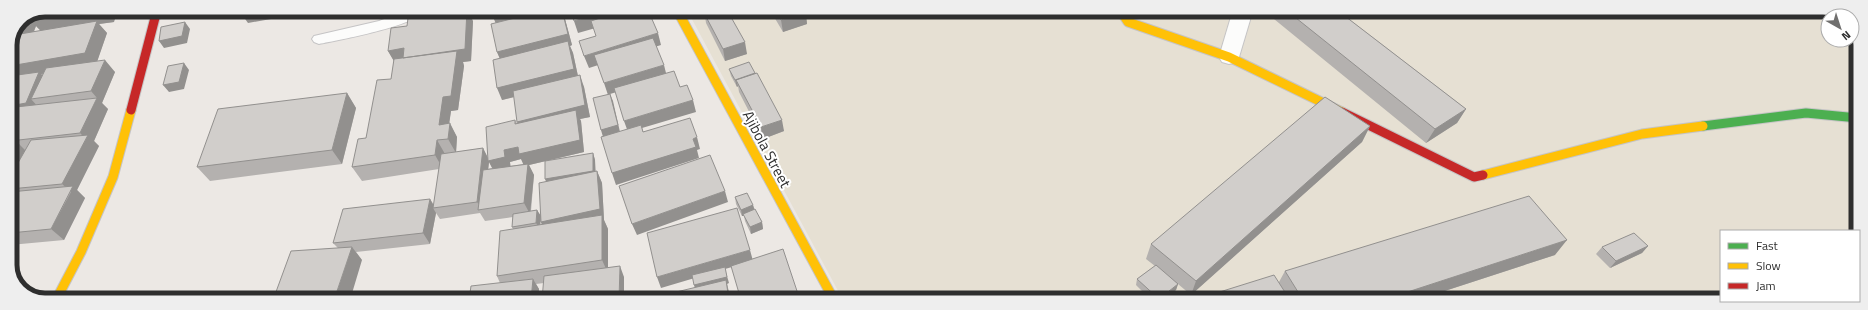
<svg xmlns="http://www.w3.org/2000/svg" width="1868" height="310" viewBox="0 0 1868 310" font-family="'Titillium Web',sans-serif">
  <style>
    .education { fill: #e6e0d3 }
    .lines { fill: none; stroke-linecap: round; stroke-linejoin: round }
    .lane-casing { stroke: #c5c4c5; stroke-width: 2 }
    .street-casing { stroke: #c5c4c5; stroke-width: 2 }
    .fast-casing { stroke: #c5c4c5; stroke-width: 11 }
    .slow-casing { stroke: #c5c4c5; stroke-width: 11 }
    .jam-casing { stroke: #c5c4c5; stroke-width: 11 }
    .lane { fill: #fcfcfb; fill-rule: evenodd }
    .street { fill: #fcfcfb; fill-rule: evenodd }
    .fast { stroke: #4caf50; stroke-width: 9 }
    .slow { stroke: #ffc107; stroke-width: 9 }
    .jam { stroke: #c62828; stroke-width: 9 }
    .wall { fill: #b4b1af; fill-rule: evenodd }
    .shaded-wall { fill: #92908e }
    .building { fill: #d1cecb; stroke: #92908e }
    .labels { text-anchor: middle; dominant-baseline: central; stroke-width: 4; stroke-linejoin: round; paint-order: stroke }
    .street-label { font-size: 15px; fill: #2e2e2e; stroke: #fff }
    .rim { fill: none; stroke: #2e2e2e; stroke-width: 5 }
  </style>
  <rect width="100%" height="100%" fill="#ece8e4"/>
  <path class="education" d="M687,10H1828L1839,16H1828V40H1852V28L1858,40V231H1721V300H843Z"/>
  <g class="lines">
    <defs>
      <path id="lane" d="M408,10H426C416,26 339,40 319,44L314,42L312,39L314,36L379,21Z"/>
      <path id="street" d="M1233,10H1253L1239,57L1236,62L1229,64L1222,62L1219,57Z"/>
      <path id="fast" d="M1703,126L1806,113L1858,118"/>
      <path id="slow" d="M677,10L834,300
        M1120,10L1128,22L1229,57L1342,112
        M1483,175L1642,134L1703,126
        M56,300L81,252L113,177L131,110"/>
      <path id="jam" d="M131,110L157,10
        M1342,112L1474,177L1483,175"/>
    </defs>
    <use href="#lane" class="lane-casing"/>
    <use href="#street" class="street-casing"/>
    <use href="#fast" class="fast-casing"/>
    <use href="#slow" class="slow-casing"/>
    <use href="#jam" class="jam-casing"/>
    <use href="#lane" class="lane"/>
    <use href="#street" class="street"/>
    <use href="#fast" class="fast"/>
    <use href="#slow" class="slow"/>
    <use href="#jam" class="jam"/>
  </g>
  <path class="wall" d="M701,10H727L747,54L725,61L706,23L705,16Z
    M770,10H804L807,24L783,32Z
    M1263,10H1337L1466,109L1457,123L1426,143Z
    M565,19L572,45L570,46L573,53L578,76L584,87L590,117L580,119L581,121L584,152L529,165L534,175L531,211L537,210L540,216L546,182L593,153L595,160V172L597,171L602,183L604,220L608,229V268L624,277L544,283L536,284L539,289L538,300H469L500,283L497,276L513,229L512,227L513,217L485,221L480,213L440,219L436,213L430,244L356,252L362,260L338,248L333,243L430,199L434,205L439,169L362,181L352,167L366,138L391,79L394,61L388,51L473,21L471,61L463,62L464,66L458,110L451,111L449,123L457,137L456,152L483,148L488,158L515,120L517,123H518L514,97L502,100L500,58L497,52ZM521,159L524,164L510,166V162ZM489,162L492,168L488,169ZM540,220L542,225H540Z
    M20,20L114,22L99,24L107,33L97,61L115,72L102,103L108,109L94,141L99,146L77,190L85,198L64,240L10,245V44ZM36,26L41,31L34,32Z
    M729,69L755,73L784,131L763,139L739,92L738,86L737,87L731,76Z
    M347,93L356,108L342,164L210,181L197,167Z
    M1370,126L1362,142L1191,295L1178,284L1176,290L1164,300H1151L1136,285L1137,279L1155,266L1146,259L1151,244Z
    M735,197L753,205L754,210L762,222L763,229L751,234L745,221L744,216H742L736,204Z
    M1648,246L1642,253L1610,268L1596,254L1602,247Z
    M1555,255L1417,300H1194L1279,282L1285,271Z"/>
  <path class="shaded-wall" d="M118,10L114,22L99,24L107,33L96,65L41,74L50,84L31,99L40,109L10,119V66L43,33L36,26L33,33L13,36L20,21L23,19L42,11Z
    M266,10H320L275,18L272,13L271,19L248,23L243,16Z
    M370,10H409L373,17Z
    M467,10H468L473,21L471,61L463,62L464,66L458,110L451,111L447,139L439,125L395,63L388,51Z
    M501,10H554L496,24L491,12Z
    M562,10L565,19L572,45L570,46L573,53L579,81L502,100L497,88L502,64L497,52Z
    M612,10H636L638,16L578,33L574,21Z
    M806,12L807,24L783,32L781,20Z
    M185,22L190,29L187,43L164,48L159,41Z
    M658,33L661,45L589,68L584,56Z
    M745,42L747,54L725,61L723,49Z
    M105,60L115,72L102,103L108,109L94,141L99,146L77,190L85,198L64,240L51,229L71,192L62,184L86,139L80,133L97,98L91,91Z
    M184,63L189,70L184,89L169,92L163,85Z
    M664,65L667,77L610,94L613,101L620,132L603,137L601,130L608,95L604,83Z
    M755,73L756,80H736L738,86L737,87L735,80Z
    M580,75L584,87L590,117L580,119L581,121L584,152L529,165L534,175L530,214L524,203V166L521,159L510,162L511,169L495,173L489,162L484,209H482L477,202L483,148L489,160L504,150L523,134L517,122Z
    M347,93L356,108L342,164L332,150Z
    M693,100L696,112L642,128L645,137L628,132L624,121Z
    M1466,109L1457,123L1426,143L1435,129Z
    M782,120L784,131L763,139L761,127Z
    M450,123L457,137L456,153L448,139Z
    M1370,126L1362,142L1191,295L1196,281Z
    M697,137L700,149L697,150L699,158L616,185L612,173Z
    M437,140L445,154L443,169L435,155Z
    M19,144L31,156L10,189V160Z
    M593,153L595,160L596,178L548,186L545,179Z
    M597,171L602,183L604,220L608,229V273L602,260L546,233L541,222Z
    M725,191L728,202L637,235L632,224Z
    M430,199L435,208H433L436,213L430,244L423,233Z
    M753,205L755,211L743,214L744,216H742L741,210Z
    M537,210L541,216L540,230L536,223Z
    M762,222L763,229L751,234L750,227Z
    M1567,240L1555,255L1417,300H1383Z
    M1648,246L1642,253L1610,268L1616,261Z
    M352,247L362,260L350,300H334Z
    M750,250L753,261L725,269L729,283L727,284L731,300L696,292L694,285L725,269L661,288L657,277Z
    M620,266L624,277V300H619Z
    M533,279L539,289L538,300H531Z
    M1178,284L1176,290L1164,300H1159Z"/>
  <path class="building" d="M45,10H104L32,21L35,14Z
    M245,10H266V12L243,16Z
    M458,10H467L465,49L403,58L404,48L388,51L391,28L407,26L408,18Z
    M491,10H501L491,12Z
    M547,10H562L568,34L497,52L491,24Z
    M571,10H612L574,21Z
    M625,10H648L658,33L584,56L579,41L596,36L591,21Z
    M706,10H727L745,42L723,49L703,11Z
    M775,10H804L806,12L781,20Z
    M1286,10H1337L1466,109L1435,129Z
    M97,21L85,53L10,66V44L14,35Z
    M185,22L182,36L159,41L161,27Z
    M653,38L664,65L604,83L594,55Z
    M568,41L574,69L497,88L493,60Z
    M457,51L451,96L443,97L439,125L450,123L448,139L437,140L435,155L352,167L358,139L366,138L377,80L391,79L394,59Z
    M105,60L91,91L31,99L46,68Z
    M749,62L755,73L735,80L729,69Z
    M184,63L179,82L163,85L168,66Z
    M674,71L680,87L687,85L693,100L624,121L614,88Z
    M39,72L26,103L10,106V76Z
    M757,73L782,120L761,127L736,80Z
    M580,75L585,105L517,122L513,91Z
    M347,93L332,150L197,167L218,109Z
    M610,94L618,125L601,130L593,98Z
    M1325,97L1370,126L1196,281L1151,244Z
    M97,98L80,133L10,141V118L16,107Z
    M576,110L580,140L519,154L518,147L504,150L505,157L488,161L486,127L515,120V124Z
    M690,118L697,137L693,139L696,147L612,173L601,137L641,125L643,132Z
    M88,135L62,184L10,189V177L31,140Z
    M19,144L10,160V145Z
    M483,148L477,202L433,208L441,154Z
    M593,153V171L545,179V161Z
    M710,155L725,191L632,224L619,186Z
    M528,164L524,203L478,210L483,170Z
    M597,171L600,209L541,222L539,183Z
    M73,186L51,229L10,233V192Z
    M747,193L753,205L741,210L735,197Z
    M1529,196L1567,240L1383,300H1303L1285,271Z
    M430,199L423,233L333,243L343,209Z
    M737,208L750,250L657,277L647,233Z
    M755,209L762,222L750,227L743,214Z
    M537,210L536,223L512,227L513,214Z
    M602,215V260L497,276L500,231Z
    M1634,233L1648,246L1616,261L1602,247Z
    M352,247L334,300H273L291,251Z
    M783,249L800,300H741L731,266Z
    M1156,265L1178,284L1159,299L1137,279Z
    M620,266L619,300H542L544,276Z
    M725,267L727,277L694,285L692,275Z
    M1274,275L1290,300H1194Z
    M533,279L531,300H469L471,286Z
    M726,280L729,300H643Z"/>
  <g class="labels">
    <g class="street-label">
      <text transform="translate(767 149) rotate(62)">Ajibola Street</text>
    </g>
  </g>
  <path d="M0 0H1868V310H0ZM45 17H1823A28 28 0 0 1 1851 45V265A28 28 0 0 1 1823 293H45A28 28 0 0 1 17 265V45A28 28 0 0 1 45 17Z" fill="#eee" fill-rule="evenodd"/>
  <path class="rim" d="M45 17H1823A28 28 0 0 1 1851 45V265A28 28 0 0 1 1823 293H45A28 28 0 0 1 17 265V45A28 28 0 0 1 45 17Z"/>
  <rect x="1720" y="230" width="140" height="72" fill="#ffffff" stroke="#ababab"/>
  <rect x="1728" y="243" width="20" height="6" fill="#4caf50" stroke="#ababab"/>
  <text x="1756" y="250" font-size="12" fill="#2e2e2e">Fast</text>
  <rect x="1728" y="263" width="20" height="6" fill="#ffc107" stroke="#ababab"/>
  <text x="1756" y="270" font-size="12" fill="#2e2e2e">Slow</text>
  <rect x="1728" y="283" width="20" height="6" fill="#c62828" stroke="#ababab"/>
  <text x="1756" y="290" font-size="12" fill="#2e2e2e">Jam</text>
  <g transform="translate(1840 28) rotate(141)"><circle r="19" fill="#ffffff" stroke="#ababab"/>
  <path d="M0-3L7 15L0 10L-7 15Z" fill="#706f6e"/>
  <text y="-6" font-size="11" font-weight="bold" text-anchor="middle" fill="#2e2e2e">N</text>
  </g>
</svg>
